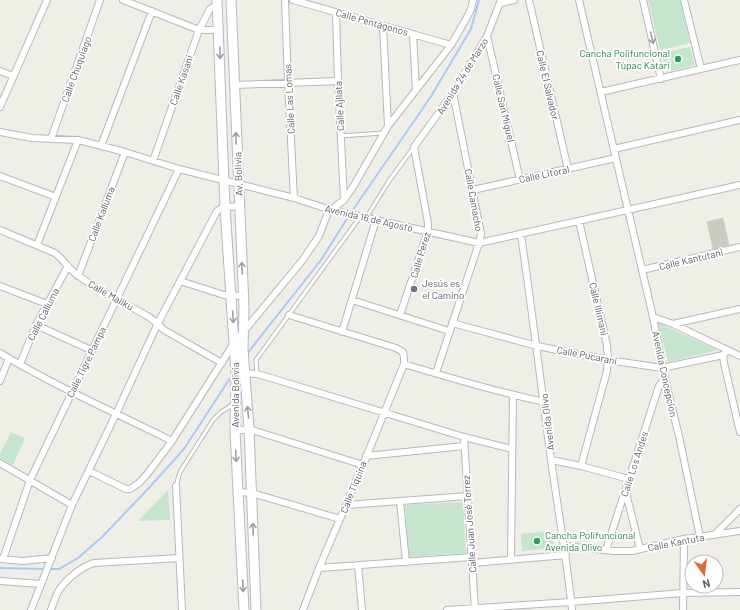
<svg xmlns="http://www.w3.org/2000/svg" width="740" height="610" viewBox="0 0 740 610" font-family="Barlow,sans-serif">
  <style>
    .green { fill: #c5e5cc }
    .lines { fill: none; stroke-linecap: round; stroke-linejoin: round }
    .stream { stroke: #acc8fa; stroke-width: 2 }
    .building { fill: #cbcac3; stroke: #d4d2c5 }
    .lane-casing { stroke: #b7b8bc; stroke-width: 5 }
    .street-casing { stroke: #b7b8bc; stroke-width: 8 }
    .secondary-casing { stroke: #b8b9bf; stroke-width: 11 }
    .lane { stroke: #fff; stroke-width: 3 }
    .street { stroke: #fff; stroke-width: 6 }
    .secondary { stroke: #fff; stroke-width: 9 }
    .oneway { stroke: #9ea0a3 }
    .leisure-dot { fill: #2e9e5b; stroke: #fff; stroke-width: 1.5 }
    .worship-dot { fill: #6b7280; stroke: #fff; stroke-width: 1.5 }
    .labels { text-anchor: middle; dominant-baseline: central; stroke-width: 3.5; stroke-linejoin: round; paint-order: stroke }
    .street-label { font-size: 10px; fill: #5e6066; stroke: #fff }
    .leisure-label { font-size: 10px; fill: #27864d; stroke: #fff; text-anchor: end }
    .worship-label { font-size: 10px; fill: #5b616d; stroke: #fff; text-anchor: start }
  </style>
  <rect width="100%" height="100%" fill="#efefe7"/>
  <path class="green" d="M648,0H680L690,43L660,50Z
    M690,47L695,65L666,72L662,53Z
    M658,323L718,350L668,362Z
    M11,432L25,438L13,465L0,458V454Z
    M168,490L170,520L138,521Z
    M463,502L466,553L409,557L405,505Z
    M552,531L554,548L522,551L521,534Z"/>
  <g class="lines">
    <path class="stream" d="M246,355L321,260L350,214L430,98L471,29L479,0
      M0,568L45,569
      M50,569H59L78,558L102,537L147,490L184,449L232,375"/>
  </g>
  <path class="building" d="M723,218L729,245L713,249L707,222Z"/>
  <g class="lines">
    <defs>
      <path id="lane" d="M340,136L383,133
        M366,218L389,181L413,148
        M257,374L256,360L360,217
        M176,486L180,472L213,420L221,412L234,404"/>
      <path id="street" d="M123,0L199,30H219
        M285,0L288,83L294,198
        M293,0L451,45
        M529,0L568,169
        M579,0L653,317L665,379L679,436L700,537
        M643,0L661,79
        M684,0L701,69
        M501,3L514,0
        M336,12L338,81L344,200
        M383,26L388,126
        M413,34L416,90
        M487,36L520,180
        M0,71L13,76
        M234,85L338,81
        M601,92L740,60
        M0,107L47,0
        M0,132L32,138L78,140L125,152L179,169L294,198L331,210L479,243L740,185
        M51,139L100,0
        M101,146L152,11
        M614,149L740,120
        M153,161L199,30L210,9L218,4
        M0,176L56,197
        M473,190L616,158
        M579,221L607,345L608,360L607,371L581,466
        M0,230L55,253C64,260 70,271 80,277C93,286 108,295 123,303C138,311 153,317 164,330L222,363
        M521,235C532,310 541,385 551,460C558,510 567,560 572,610
        M37,245L78,140
        M642,270L740,247
        M78,276L125,152
        M180,281L224,295L243,296
        M0,286L47,304
        M352,300L449,331
        M289,315L396,348L403,352L404,358V364L363,465L319,568L303,610
        M400,315L428,231V223L414,147L453,93L487,36L501,0
        M653,317L673,324L740,356
        M452,323L537,346L608,360L662,368L723,355
        M673,324L740,309
        M36,325L91,350
        M342,332L376,220
        M0,353C55,386 114,412 172,441
        M725,353L723,355L724,363L740,432
        M20,364L36,325L68,266
        M404,364C450,378 497,392 545,402
        M243,373L257,374L271,378L464,437L512,449
        M436,373L479,243L481,234L453,93
        M0,381L9,358
        M235,431L249,429L363,465
        M464,437L475,610
        M366,456L464,446
        M551,460L581,466L629,479
        M0,463L72,505L116,414L158,323L217,211C223,206 231,207 239,206
        M89,471L126,489H130L139,483L148,473L172,441L234,343L302,261L319,236L327,215L331,210L344,200L353,187L388,126L451,45L466,19L471,9L473,0
        M176,486L182,610
        M238,492L252,493L340,519
        M626,493L640,549
        M400,501L406,562
        M346,505L468,496
        M714,535L740,509
        M564,546L615,551H632L684,539L740,531
        M606,550L659,386L665,379
        M0,559L23,561L52,558
        M3,559L30,480L179,169
        M511,559L513,395
        M472,563L566,555
        M358,565L362,610
        M319,568L471,557
        M0,581L41,584
        M31,610L72,505
        M51,610C53,604 55,598 58,592C64,581 82,566 94,563L179,558
        M447,610L571,602L683,593L740,592
        M683,610L684,539"/>
      <path id="secondary" d="M217,0L225,207L236,374L235,431L244,610
        M231,0L244,307L243,349L249,429L256,610"/>
    </defs>
    <use href="#lane" class="lane-casing"/>
    <use href="#street" class="street-casing"/>
    <use href="#secondary" class="secondary-casing"/>
    <use href="#lane" class="lane"/>
    <use href="#street" class="street"/>
    <use href="#secondary" class="secondary"/>
  </g>
  <defs><path id="oneway-shaft" d="M-6 0H5M1.5-3L5.5 0L1.5 3" fill="none" stroke-width="1.6" stroke-linecap="round" stroke-linejoin="round"/></defs>
  <g class="oneway">
    <use href="#oneway-shaft" transform="translate(652 38) rotate(77)"/>
    <use href="#oneway-shaft" transform="translate(220 53) rotate(88)"/>
    <use href="#oneway-shaft" transform="translate(236 138) rotate(-92)"/>
    <use href="#oneway-shaft" transform="translate(242 268) rotate(-93)"/>
    <use href="#oneway-shaft" transform="translate(233 317) rotate(86)"/>
    <use href="#oneway-shaft" transform="translate(248 412) rotate(-95)"/>
    <use href="#oneway-shaft" transform="translate(236 456) rotate(87)"/>
    <use href="#oneway-shaft" transform="translate(253 529) rotate(-92)"/>
    <use href="#oneway-shaft" transform="translate(243 586) rotate(87)"/>
  </g>
  <g class="leisure-dot">
    <circle cx="678" cy="59" r="4"/>
    <circle cx="537" cy="541" r="4"/>
  </g>
  <circle class="worship-dot" cx="414" cy="289" r="4"/>
  <g class="labels">
    <g class="street-label">
      <text transform="translate(372 22) rotate(16)">Calle Pentágonos</text>
      <text transform="translate(76 69) rotate(-70)">Calle Chuquiago</text>
      <text transform="translate(462 76) rotate(-58)">Avenida 24 de Marzo</text>
      <text transform="translate(181 80) rotate(-71)">Calle Kasani</text>
      <text transform="translate(548 85) rotate(77)">Calle El Salvador</text>
      <text transform="translate(289 99) rotate(-93)">Calle Las Lomas</text>
      <text transform="translate(339 106) rotate(-93)">Calle Ajllata</text>
      <text transform="translate(504 108) rotate(77)">Calle San Miguel</text>
      <text transform="translate(238 174) rotate(-92)">Av. Bolivia</text>
      <text transform="translate(544 174) rotate(-12)">Calle Litoral</text>
      <text transform="translate(474 200) rotate(80)">Calle Camacho</text>
      <text transform="translate(101 214) rotate(-69)">Calle Kalluma</text>
      <text transform="translate(369 218) rotate(13)">Avenida 16 de Agosto</text>
      <text transform="translate(420 255) rotate(-73)">Calle Perez</text>
      <text transform="translate(691 259) rotate(-13)">Calle Kantutani</text>
      <text transform="translate(111 295) rotate(30)">Calle Mallku</text>
      <text transform="translate(599 309) rotate(77)">Calle Illimani</text>
      <text transform="translate(43 314) rotate(-63)">Calle Calluma</text>
      <text transform="translate(587 355) rotate(11)">Calle Pucarani</text>
      <text transform="translate(86 362) rotate(-64)">Calle Tigre Pampa</text>
      <text transform="translate(665 374) rotate(78)">Avenida Concepcion</text>
      <text transform="translate(235 395) rotate(-90)">Avenida Bolivia</text>
      <text transform="translate(547 422) rotate(-97)">Avenida Olivo</text>
      <text transform="translate(634 464) rotate(-72)">Calle Los Andes</text>
      <text transform="translate(353 487) rotate(-68)">Calle Tiquina</text>
      <text transform="translate(469 524) rotate(-94)">Calle Juan José Torrez</text>
      <text transform="translate(676 542) rotate(-11)">Calle Kantuta</text>
    </g>
    <g class="leisure-label">
      <text x="670" y="53">Cancha Polifuncional<tspan x="670" dy="12">Túpac Katari</tspan></text>
      <text x="545" y="535" text-anchor="start">Cancha Polifuncional<tspan x="545" dy="12">Avenida Olivo</tspan></text>
    </g>
    <g class="worship-label">
      <text x="422" y="283">Jesús es<tspan x="422" dy="12">el Camino</tspan></text>
    </g>
  </g>
  <g transform="translate(704 574) rotate(166)"><circle r="19" fill="#ffffff" stroke="#bfbfc2"/>
  <path d="M0-3L7 15L0 10L-7 15Z" fill="#df6b3d"/>
  <text y="-6" font-size="11" font-weight="bold" text-anchor="middle" fill="#5e6066">N</text>
  </g>
</svg>
